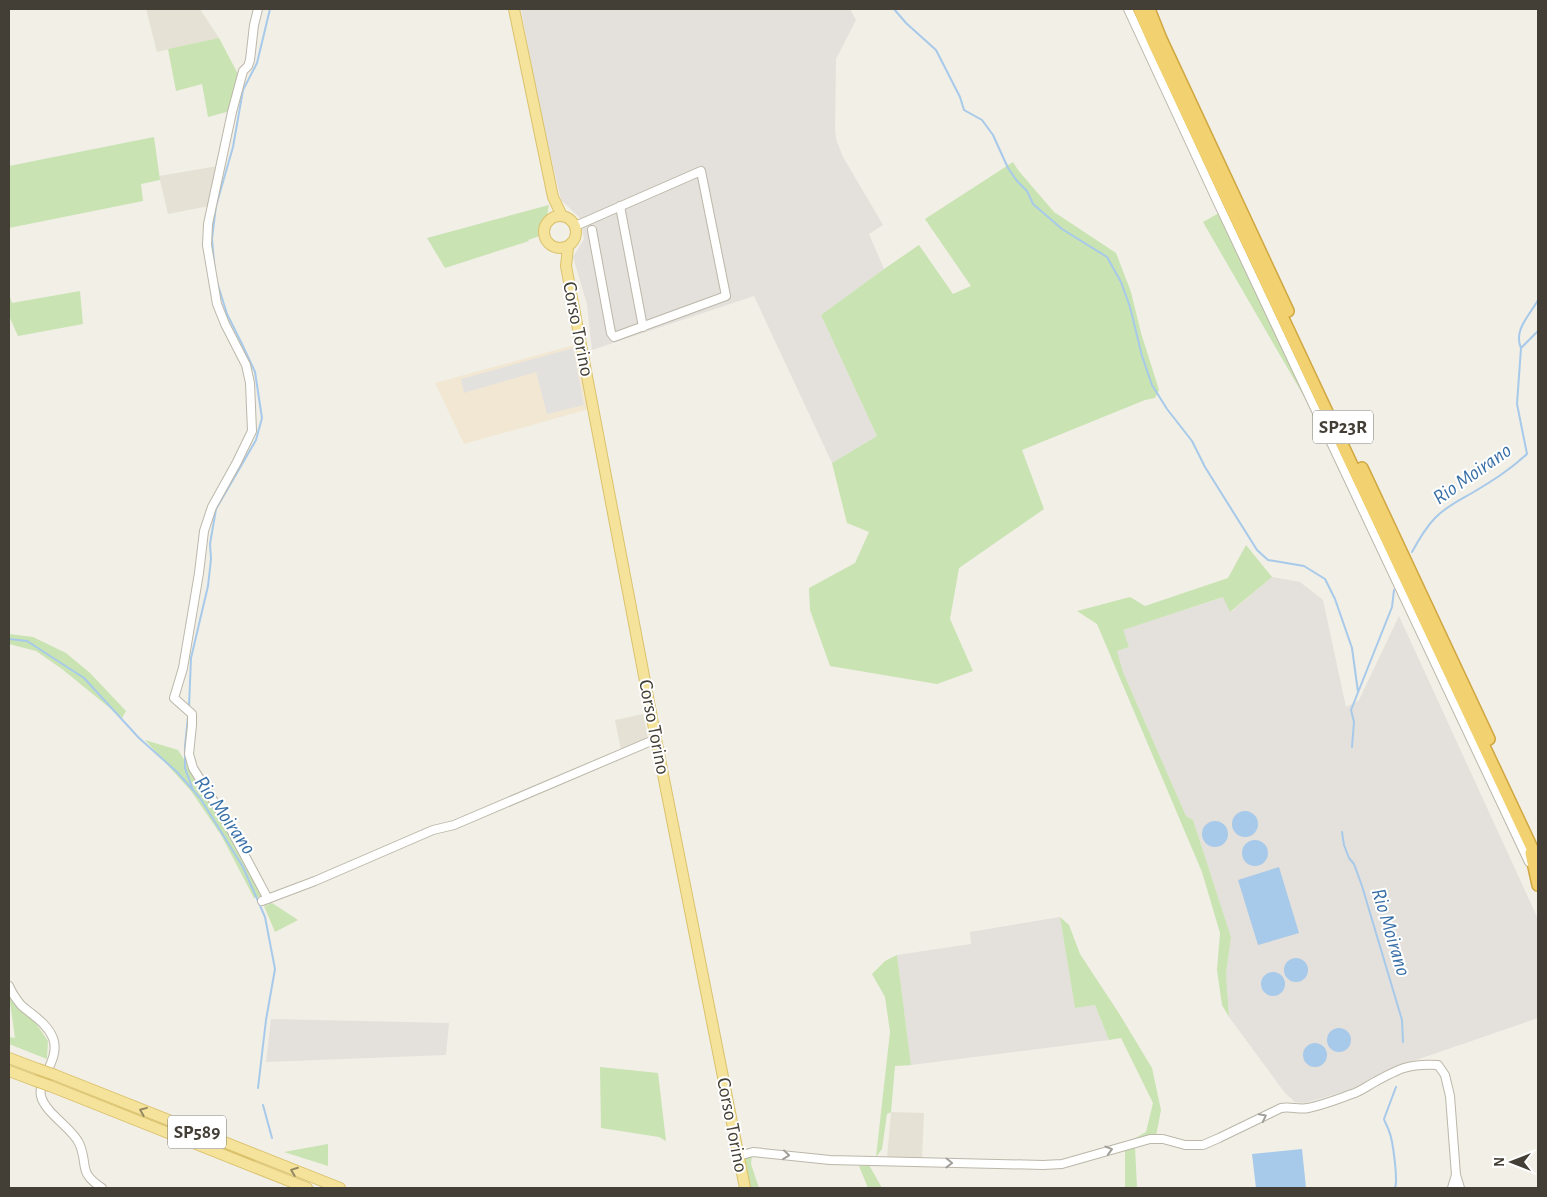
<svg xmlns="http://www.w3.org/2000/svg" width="1547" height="1197" viewBox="0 0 1547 1197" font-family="'Alegreya Sans',sans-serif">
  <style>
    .residential { fill: #e5e1d4 }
    .commercial { fill: #f2e7d2 }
    .industrial { fill: #e4e0db }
    .green { fill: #c9e3b2 }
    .parking { fill: #e3e1de }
    .water { fill: #a7c9ea }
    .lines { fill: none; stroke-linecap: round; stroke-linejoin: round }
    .stream { stroke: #a7c9ea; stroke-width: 2 }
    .minor-casing { stroke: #bcb7a9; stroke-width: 10 }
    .major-casing { stroke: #dac26c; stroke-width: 12 }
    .highway-casing { stroke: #d0a741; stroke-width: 14 }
    .minor { stroke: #fff; stroke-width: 8 }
    .major { stroke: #f6e39b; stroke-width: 10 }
    .highway { stroke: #f2d170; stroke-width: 11 }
    .major-bridge-casing { stroke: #dac26c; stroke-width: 12; stroke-linecap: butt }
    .major-bridge { stroke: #f6e39b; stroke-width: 10 }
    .oneway { stroke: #948963 }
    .oneway2 { stroke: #a29f9a }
    .labels { text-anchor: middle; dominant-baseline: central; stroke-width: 4; stroke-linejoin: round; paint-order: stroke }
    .shield { fill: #fff; stroke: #7c7972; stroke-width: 1 }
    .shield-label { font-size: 19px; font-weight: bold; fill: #443f36 }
    .street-label { font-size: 20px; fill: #443f36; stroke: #fff }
    .water-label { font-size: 21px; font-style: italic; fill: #386fa7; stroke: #fff }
  </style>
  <rect width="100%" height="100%" fill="#f1efe6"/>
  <path class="residential" d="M146,9H200L219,38L157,52Z
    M218,166L209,206L168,214L159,176Z
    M643,714L648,738L621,750L615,720Z
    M891,1112L924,1113L922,1159H887Z"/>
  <path class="commercial" d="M578,344L589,409L464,444L435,383Z"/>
  <path class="industrial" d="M521,9H850L856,20L836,59L835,128L836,139L843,157L883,225L869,234L884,269L821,315L877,436L832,463L754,296L592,350L587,304L573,257L584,239L580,218L561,200L539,105Z
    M1272,577L1300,582L1323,600L1346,707L1359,700L1399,616L1538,919V1018L1387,1070L1350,1090L1305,1103L1295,1102L1285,1093L1229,1017L1226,974L1231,937L1193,820L1186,816L1123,672L1117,651L1129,647L1122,630L1224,597L1231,612Z
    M1060,917L1075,1008L1095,1005L1109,1040L911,1065L897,955L971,944L970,932Z
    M271,1019L449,1023L446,1055L266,1062Z"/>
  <path class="green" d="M219,38L239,76L230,111L208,117L202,84L176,91L168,49Z
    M154,137L160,180L141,184L143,201L9,228V166Z
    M1013,162L1018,170L1054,212L1116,253L1131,292L1141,333L1159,390L1155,398L1145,400L1022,450L1044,509L959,568L950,619L973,671L937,684L830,666L810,610L809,588L855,563L869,532L847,523L832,463L877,436L821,315L884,269L919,245L953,294L971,286L925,219Z
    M549,205L547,215L540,223V236L528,240L529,241L445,268L427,238Z
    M1219,213L1310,407L1203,222Z
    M80,291L83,324L18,336L9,316V294L12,303Z
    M1246,545L1272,577L1230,612L1223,597L1123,630L1129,647L1117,651L1123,672L1186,816L1193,820L1231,937L1226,974L1229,1017L1222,1005L1217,970L1220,933L1202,872L1097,624L1077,611L1130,597L1145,606L1228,578Z
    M9,634L33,637L66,653L90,673L126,711L122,718L62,669L36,651L9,644Z
    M145,740L178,750L218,813L262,896L254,898L221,835L191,791Z
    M272,903L298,920L275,932L264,906Z
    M1060,917L1069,925L1080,954L1120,1015L1152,1068L1161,1110L1156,1136L1130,1141L1146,1132L1153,1103L1121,1038L1109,1040L1095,1005L1075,1008Z
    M897,955L911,1065L895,1066L891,1112L887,1114L882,1149L876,1157L890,1032L885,997L872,974L885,961Z
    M9,995L35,1022L48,1041L47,1059L9,1044V1037L15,1038Z
    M600,1067L658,1073L666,1141L659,1137L601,1128Z
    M328,1144V1166L284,1152Z
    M1135,1147L1137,1188H1125V1151Z
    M752,1156L751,1164L759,1188H749L743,1165L745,1158Z
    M869,1165L882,1188H868L859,1166Z"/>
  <path class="parking" d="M573,348L584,405L547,414L536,372L464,393L461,379Z"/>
  <path class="water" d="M1232 824a13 13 0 1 1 26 0a13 13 0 1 1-26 0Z
    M1202 834a13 13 0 1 1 26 0a13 13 0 1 1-26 0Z
    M1242 853a13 13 0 1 1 26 0a13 13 0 1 1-26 0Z
    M1279,867L1299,933L1258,945L1238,880Z
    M1284 970a12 12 0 1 1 24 0a12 12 0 1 1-24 0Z
    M1261 984a12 12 0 1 1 24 0a12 12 0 1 1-24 0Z
    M1327 1040a12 12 0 1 1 24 0a12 12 0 1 1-24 0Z
    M1303 1055a12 12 0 1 1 24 0a12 12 0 1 1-24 0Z
    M1302,1149L1306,1188H1256L1252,1154Z"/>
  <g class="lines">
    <path class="stream" d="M894,9L906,23L936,50L960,97L964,110L982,120L993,135L1008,168L1017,181L1027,191L1033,204L1062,229L1107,257L1121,282L1130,307L1142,356L1152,385L1167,409L1192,441L1205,467L1257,550L1268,560L1304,566L1325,579L1335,599L1352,648L1358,692
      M215,273L212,239L216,206L233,147L243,90L257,63L270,9
      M1521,348L1538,331
      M1412,552C1419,539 1426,527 1436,517C1447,506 1460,500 1472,493C1492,481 1510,470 1527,454L1517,404L1521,348C1513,330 1530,315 1538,300
      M9,639L27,641L84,678L139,738L177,772L200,798L243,867L265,917L275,969L266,1020L258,1088
      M189,707L191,658L208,586L211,559L210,544L216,509L256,440L262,418L255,372L242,344L227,314L217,282
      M188,717L185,746V768L193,790
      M1352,747L1354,722L1351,710L1392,607L1394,590
      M1342,832L1344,845L1349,858L1354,864L1362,886L1402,1020L1403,1042
      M263,1105L272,1138
      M1395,1188C1398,1180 1393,1140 1389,1131C1388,1127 1385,1123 1384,1119L1396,1087"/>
    <defs>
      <path id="minor" d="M258,9L254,25L250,60L248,66L243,71L232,112L208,224L207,245L217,304L225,324L246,365L250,383L252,431L237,462L212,507L204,531L199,573L183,668L174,698L192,714V725L189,754L193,768L228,824L268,899
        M1128,9L1218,203L1529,862
        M620,206L643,327
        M575,225L580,224L701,171L726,296L614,337L611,333L592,230
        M262,901L315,881L433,830L454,825L656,739
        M9,986C12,993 16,999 21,1005C32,1015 47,1023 53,1038C61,1059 37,1080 41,1096C45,1113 72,1128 79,1143C89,1165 77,1172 102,1188
        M738,1156L753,1152L830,1160L1043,1165L1062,1164L1150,1139H1163L1185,1145H1203L1219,1138L1281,1108C1290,1106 1299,1110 1308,1108C1323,1105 1338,1099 1352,1094C1359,1092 1366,1087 1373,1083C1398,1069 1409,1063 1438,1065L1445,1075L1450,1096L1456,1175L1460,1188
        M1452,1188L1456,1175"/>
      <path id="major" d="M514,9L553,197L562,216
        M544 232a16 16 0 1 1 32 0a16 16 0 1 1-32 0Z
        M568,247L566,266L656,739L745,1188
        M9,1058L38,1069
        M9,1071L33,1080
        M55,1075L340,1188
        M50,1086L307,1188"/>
      <path id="highway" d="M1139,9L1154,44L1538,861
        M1149,9L1161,39L1288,311
        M1362,468L1489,739
        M1531,853L1538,885"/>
    </defs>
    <use href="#minor" class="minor-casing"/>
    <use href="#major" class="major-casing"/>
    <use href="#highway" class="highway-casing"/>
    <use href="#minor" class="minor"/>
    <use href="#major" class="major"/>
    <use href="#highway" class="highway"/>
    <defs>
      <path id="major-bridge" d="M38,1069L55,1075
        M33,1080L50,1086"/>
    </defs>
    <use href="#major-bridge" class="major-bridge-casing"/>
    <use href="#major-bridge" class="major-bridge"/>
  </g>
  <defs><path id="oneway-chevron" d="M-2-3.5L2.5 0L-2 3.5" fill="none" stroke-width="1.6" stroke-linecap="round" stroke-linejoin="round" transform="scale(1.25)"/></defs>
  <g class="oneway">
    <use href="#oneway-chevron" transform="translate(143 1111) rotate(-158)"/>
    <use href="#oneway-chevron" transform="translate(294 1171) rotate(-159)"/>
  </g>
  <g class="oneway2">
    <use href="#oneway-chevron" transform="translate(1263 1117) rotate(-27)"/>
    <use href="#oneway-chevron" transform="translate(1109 1150) rotate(-16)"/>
    <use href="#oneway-chevron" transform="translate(786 1155) rotate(6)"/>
    <use href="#oneway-chevron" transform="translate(949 1163) rotate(1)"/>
  </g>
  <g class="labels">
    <g class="shield">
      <rect x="1313" y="410.5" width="60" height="33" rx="4"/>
      <rect x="168" y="1115.5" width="58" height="33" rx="4"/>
    </g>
    <g class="shield-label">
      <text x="1343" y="427">SP23R</text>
      <text x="197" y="1132">SP589</text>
    </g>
    <g class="street-label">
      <text transform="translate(578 329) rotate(79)">Corso Torino</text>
      <text transform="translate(654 727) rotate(79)">Corso Torino</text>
      <text transform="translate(732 1125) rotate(79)">Corso Torino</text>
    </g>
    <g class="water-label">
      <text transform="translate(1472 474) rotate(-35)">Rio Moirano</text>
      <text transform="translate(225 815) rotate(55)">Rio Moirano</text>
      <text transform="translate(1391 932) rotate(73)">Rio Moirano</text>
    </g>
  </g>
  <rect width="1547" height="1197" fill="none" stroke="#443f36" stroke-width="20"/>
  <g transform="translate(1512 1162) rotate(270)" stroke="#ffffff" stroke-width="4" paint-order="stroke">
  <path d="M0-4L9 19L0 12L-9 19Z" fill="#443f36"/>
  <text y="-8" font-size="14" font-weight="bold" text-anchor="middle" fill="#443f36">N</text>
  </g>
</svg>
